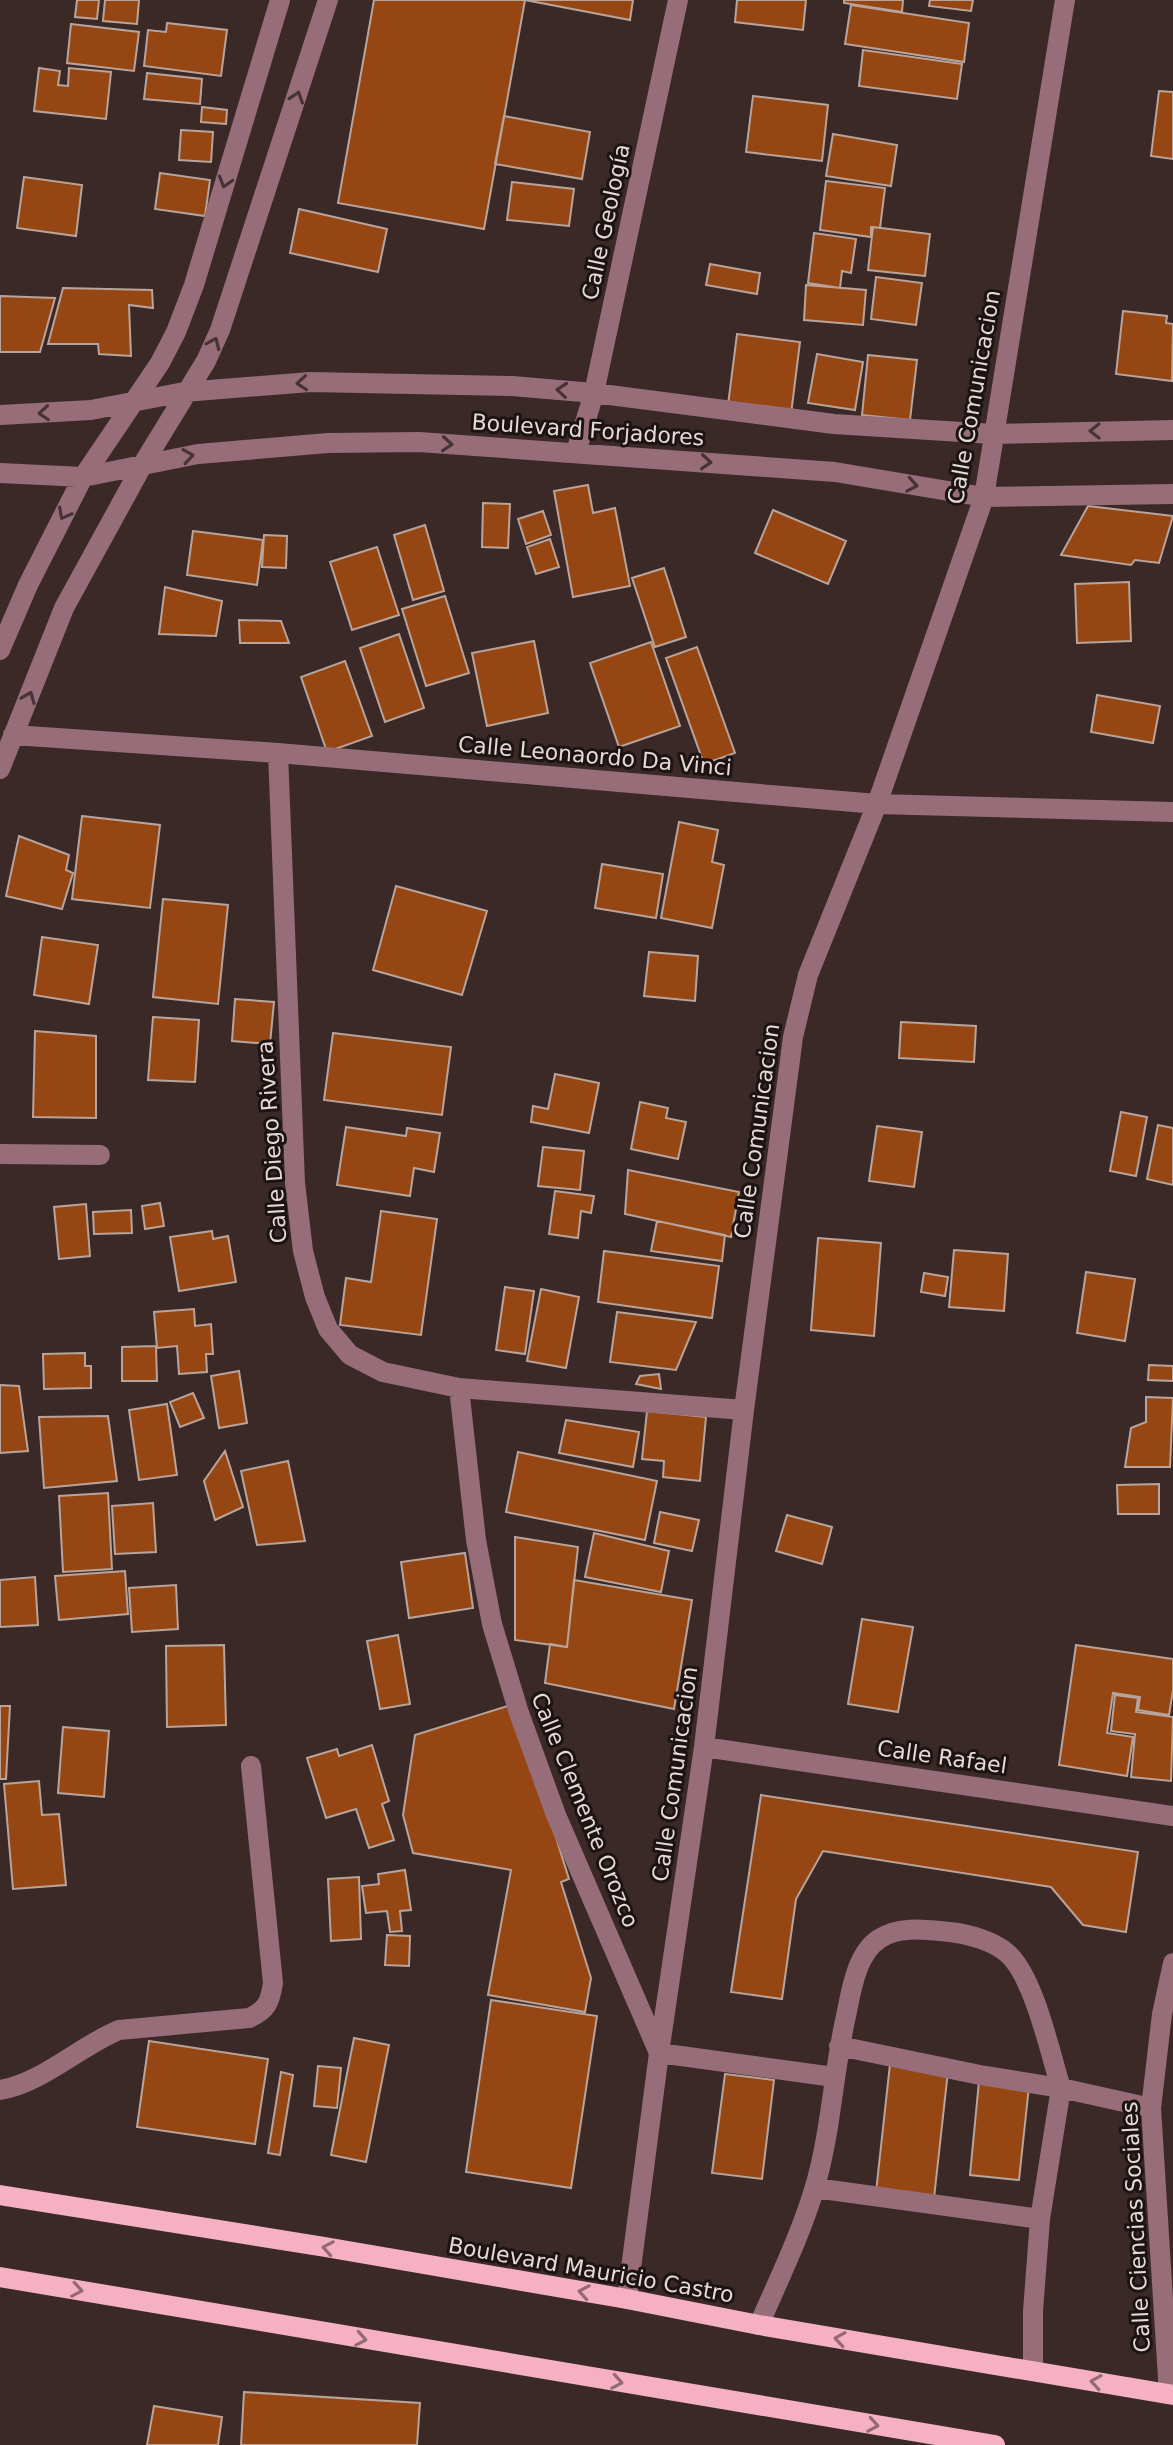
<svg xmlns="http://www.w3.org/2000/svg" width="1173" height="2445" viewBox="0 0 1173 2445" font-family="'DejaVu Sans',sans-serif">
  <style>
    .building { fill: #964612; stroke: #b8a49b; stroke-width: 2 }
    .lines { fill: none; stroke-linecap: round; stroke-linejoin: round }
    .minor { stroke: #966d79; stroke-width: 20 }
    .major { stroke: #f5b0c4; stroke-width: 20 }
    .oneway { stroke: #473337 }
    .oneway2 { stroke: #936a74 }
    .labels { text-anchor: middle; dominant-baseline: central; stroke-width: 6; stroke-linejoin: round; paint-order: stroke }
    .street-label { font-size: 22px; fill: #e6dad9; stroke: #1c1413 }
  </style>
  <rect width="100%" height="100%" fill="#3b2927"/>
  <path class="building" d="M77,0H99L97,19L75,17Z
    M105,0H139L137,24L103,21Z
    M374,0H525L484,229L338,203Z
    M525,0H633L630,20Z
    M737,0H806L803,30L735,22Z
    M844,0H903L902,12L844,3Z
    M930,0H973L971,11L929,6Z
    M851,5L969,23L964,62L845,44Z
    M167,23L227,30L221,76L144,66L148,30L166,32Z
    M71,24L139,32L134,71L67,63Z
    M863,50L962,64L957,99L859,86Z
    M39,68L60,71L58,85L68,86L69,68L111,72L106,119L34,111Z
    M147,73L202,79L200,104L144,99Z
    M1159,91L1173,92V159L1151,156Z
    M753,96L828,105L822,161L746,152Z
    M202,107L227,110L226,124L201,122Z
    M504,116L590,132L582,179L495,164Z
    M181,130L213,132L211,162L179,160Z
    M833,134L897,145L891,186L826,176Z
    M160,173L210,180L205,216L155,209Z
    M24,177L82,185L76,236L17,228Z
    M826,181L885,188L880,228L871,227V237L820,230Z
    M512,182L574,189L569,226L507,220Z
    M299,209L387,229L378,272L290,253Z
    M873,227L930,234L925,276L868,270Z
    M814,233L856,239L851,273L842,271L840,288L808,283Z
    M710,264L760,273L757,294L706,285Z
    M876,277L922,283L916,325L871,319Z
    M806,285L866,290L863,325L804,320Z
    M63,288L152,290L153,308L129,305L131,356L99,354L98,344H48Z
    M0,296L55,298L40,352H0Z
    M1123,311L1167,316L1166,323L1173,324L1172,381L1116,374Z
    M737,334L800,342L791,414L728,405Z
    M817,354L863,362L855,410L808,403Z
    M868,355L917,360L910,420L862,415Z
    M588,485L593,513L615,508L630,586L573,597L554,491Z
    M483,503L510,504L508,548L482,547Z
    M1088,506L1173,516L1159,563L1135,560L1131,565L1061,555Z
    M773,510L846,541L828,584L755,553Z
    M543,511L551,535L526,544L518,519Z
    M425,525L444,591L413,600L394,535Z
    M193,531L263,540L257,585L187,575Z
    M264,535L287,536L286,568L262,567Z
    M550,539L559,567L536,574L527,547Z
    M377,547L399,615L352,630L330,562Z
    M664,568L686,637L655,647L632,578Z
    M1129,582L1131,641L1077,643L1075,584Z
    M165,587L222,601L216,636L159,634Z
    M445,596L469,673L426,686L402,609Z
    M239,620L281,621L289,643H240Z
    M399,634L424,708L385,722L360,648Z
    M534,641L548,713L487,726L472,653Z
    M651,642L680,726L619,747L590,663Z
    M697,647L735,753L704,764L666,658Z
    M345,661L372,736L327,752L301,677Z
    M1097,695L1160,706L1153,743L1091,732Z
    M82,816L160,825L150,908L72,899Z
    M679,822L718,830L712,862L724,865L712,928L661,918Z
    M19,836L69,855L66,870L73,873L62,909L6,896Z
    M602,864L663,874L656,918L595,908Z
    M396,886L487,911L462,995L373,970Z
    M163,899L228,905L218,1004L153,997Z
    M42,937L98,945L89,1004L34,995Z
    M649,952L698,956L695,1001L644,996Z
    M235,999L274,1002L270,1044L232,1041Z
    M153,1017L199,1020L195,1082L148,1080Z
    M901,1022L976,1026L974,1062L899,1058Z
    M35,1031L96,1036V1118L33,1117Z
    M333,1033L451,1047L442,1115L324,1100Z
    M555,1074L599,1083L589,1133L531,1122L533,1106L548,1109Z
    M640,1102L668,1108L666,1118L686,1122L678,1159L631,1149Z
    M1121,1112L1147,1117L1136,1176L1110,1171Z
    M1158,1125L1173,1128V1185L1147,1179Z
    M877,1126L922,1132L914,1187L869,1181Z
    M346,1127L406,1136L407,1128L440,1133L434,1172L414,1168L410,1196L337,1185Z
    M543,1147L584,1151L580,1190L538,1186Z
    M628,1170L739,1192L731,1237L625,1214Z
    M555,1191L594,1196L591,1213L581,1211L578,1238L549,1234Z
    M160,1203L164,1226L145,1229L142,1206Z
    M86,1204L90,1256L59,1259L54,1207Z
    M131,1210L132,1233L94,1234L93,1212Z
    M381,1211L437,1219L421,1335L340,1325L346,1278L371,1282Z
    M657,1221L725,1235L722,1261L651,1251Z
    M212,1231L213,1239L228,1236L236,1282L179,1291L170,1237Z
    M818,1238L881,1243L874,1336L811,1330Z
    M954,1250L1008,1254L1004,1311L949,1307Z
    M604,1251L719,1266L712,1318L598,1302Z
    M1086,1272L1135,1279L1125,1341L1077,1333Z
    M924,1273L948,1277L945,1296L921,1292Z
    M505,1287L534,1291L525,1354L496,1350Z
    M541,1289L579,1297L566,1368L527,1361Z
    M194,1309L195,1326L211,1324L213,1354H206L207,1372L179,1374L177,1346L157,1348L154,1312Z
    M617,1312L696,1322L676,1370L610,1362Z
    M156,1346L157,1381H122V1347Z
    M85,1353V1366H91V1388L44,1389L43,1354Z
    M1149,1365L1173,1366V1381L1148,1380Z
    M239,1371L247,1423L219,1428L211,1376Z
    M659,1374L661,1389L636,1384L640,1376Z
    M0,1385L19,1386L28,1451L0,1453Z
    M193,1393L204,1418L180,1427L170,1402Z
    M1146,1397L1173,1398L1170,1467H1125L1131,1428L1146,1422Z
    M167,1404L177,1475L139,1480L129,1410Z
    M647,1411L706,1417L700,1481L663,1477L664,1461L642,1459Z
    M108,1416L117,1481L44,1488L39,1417Z
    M566,1420L639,1432L633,1467L559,1453Z
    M225,1451L243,1507L215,1520L204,1481Z
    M518,1452L657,1481L645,1540L506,1512Z
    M288,1461L305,1541L257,1545L241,1471Z
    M1159,1484V1514H1118L1117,1485Z
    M108,1493L112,1569L63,1572L59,1496Z
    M153,1503L156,1552L115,1554L112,1506Z
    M660,1512L699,1520L692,1551L654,1543Z
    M787,1515L832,1527L822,1564L776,1551Z
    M594,1533L669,1551L661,1592L585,1577Z
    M515,1537L578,1547L567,1647L515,1640Z
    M465,1553L473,1608L409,1618L401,1562Z
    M125,1571L128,1614L59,1620L55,1576Z
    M35,1577L38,1625L0,1627V1580Z
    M574,1580L692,1600L674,1709L545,1683L550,1644L567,1647Z
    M176,1585L178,1629L132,1632L129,1588Z
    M862,1619L913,1627L898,1712L848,1704Z
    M398,1635L410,1704L380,1709L367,1641Z
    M224,1645L226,1725L167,1727L166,1646Z
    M1076,1645L1173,1659V1690L1169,1715L1138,1710L1140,1697L1113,1693L1107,1733L1133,1737L1127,1776L1059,1765Z
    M1115,1695L1138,1698L1136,1712L1173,1717L1171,1781L1131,1777L1135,1734L1111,1731Z
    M514,1704L569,1879L561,1882L591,1978L585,2012L488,1995L511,1870L413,1853L403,1815L415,1735Z
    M0,1706H10L6,1779H0Z
    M63,1727L109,1731L104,1797L58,1793Z
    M372,1745L389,1801L382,1804L394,1840L369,1848L356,1809L326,1818L307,1758L337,1749L339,1756Z
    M39,1781L42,1815L59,1814L66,1885L13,1889L4,1784Z
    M761,1795L1138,1852L1126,1932L1083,1925L1051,1887L823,1851L796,1899L782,1999L731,1992Z
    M405,1870L411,1910L400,1911L402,1931L390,1932L387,1911L366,1913L362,1886L379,1884L378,1874Z
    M359,1877L361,1939L331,1941L328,1879Z
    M387,1935L410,1936L409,1966L385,1965Z
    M491,2000L597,2016L571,2188L466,2172Z
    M354,2038L389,2045L366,2162L331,2155Z
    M149,2041L268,2059L255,2144L137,2127Z
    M890,2064L948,2071L934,2198L876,2192Z
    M318,2066L341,2068L337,2108L314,2106Z
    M281,2072L293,2075L280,2155L268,2153Z
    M725,2074L774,2080L762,2179L712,2173Z
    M979,2081L1029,2086L1019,2180L970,2175Z
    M244,2392L420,2403L417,2445H241Z
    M154,2406L222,2417L218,2445H147Z"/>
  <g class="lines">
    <path class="minor" d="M0,415L91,410L184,392L310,382L512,386L594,393L834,424L993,434L1173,430
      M576,452L594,393L678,0
      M0,473L83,477L198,454L328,443L419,442L835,472L984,497L1173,494
      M0,650L28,585L83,477L160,363L176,332L194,285L280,0
      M13,735L278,753L877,804L1173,812
      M278,753L295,1183L303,1251L315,1297L328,1329L350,1355L383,1372L459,1388L744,1410
      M0,769L64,608L143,464L206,361L220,330L328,0
      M0,1154L100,1155
      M459,1388L476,1540L492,1624L519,1713L556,1815L659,2053L834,2077
      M704,1747L1173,1816
      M839,2046L980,2075L1061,2088L1040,2219L1033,2311V2371
      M0,2090C44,2082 78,2047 119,2030L249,2018C267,2010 270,2002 273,1983L251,1766
      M815,2188L1040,2219
      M627,2299L659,2053L704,1747L744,1410L793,1037L808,975L877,804L984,497L1065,0
      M759,2325C778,2281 800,2236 814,2190C831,2134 833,2073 846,2016C851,1992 856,1954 879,1939C899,1925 928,1930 950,1932C969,1934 993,1941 1007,1953C1034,1976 1050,2053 1061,2088L1151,2108
      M1169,2394L1151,2108L1162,2014L1173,1963"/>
    <path class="major" d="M0,2195L325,2247L627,2299L759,2325L1173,2395
      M0,2277L995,2445"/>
  </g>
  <defs><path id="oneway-chevron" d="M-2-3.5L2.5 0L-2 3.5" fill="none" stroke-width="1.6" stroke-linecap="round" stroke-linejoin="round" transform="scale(2)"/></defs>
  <g class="oneway">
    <use href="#oneway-chevron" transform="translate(297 97) rotate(-72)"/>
    <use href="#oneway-chevron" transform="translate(225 182) rotate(107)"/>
    <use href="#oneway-chevron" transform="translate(214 343) rotate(-66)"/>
    <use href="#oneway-chevron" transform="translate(302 383) rotate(176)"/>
    <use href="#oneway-chevron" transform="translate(562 390) rotate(-175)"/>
    <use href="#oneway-chevron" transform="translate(44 413) rotate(176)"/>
    <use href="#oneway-chevron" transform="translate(1095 431) rotate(179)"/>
    <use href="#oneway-chevron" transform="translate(447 444) rotate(4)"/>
    <use href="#oneway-chevron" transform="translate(188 456) rotate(-9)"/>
    <use href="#oneway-chevron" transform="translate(706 462) rotate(4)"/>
    <use href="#oneway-chevron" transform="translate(912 485) rotate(10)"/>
    <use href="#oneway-chevron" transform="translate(64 514) rotate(118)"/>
    <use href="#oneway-chevron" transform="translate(29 697) rotate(-68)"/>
  </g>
  <g class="oneway2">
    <use href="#oneway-chevron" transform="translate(328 2248) rotate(-170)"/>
    <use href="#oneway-chevron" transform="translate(77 2290) rotate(10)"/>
    <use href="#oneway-chevron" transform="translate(584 2292) rotate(-170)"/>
    <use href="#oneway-chevron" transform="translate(361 2339) rotate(10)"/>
    <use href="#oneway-chevron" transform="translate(840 2339) rotate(-171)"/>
    <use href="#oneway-chevron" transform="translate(617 2382) rotate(10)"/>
    <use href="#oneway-chevron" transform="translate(1096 2382) rotate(-171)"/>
    <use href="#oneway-chevron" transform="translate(873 2425) rotate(10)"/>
  </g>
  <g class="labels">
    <g class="street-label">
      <text transform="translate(606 222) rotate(-78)">Calle Geología</text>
      <text transform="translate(974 397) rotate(-80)">Calle Comunicacion</text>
      <text transform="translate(588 430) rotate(4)">Boulevard Forjadores</text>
      <text transform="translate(595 756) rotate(5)">Calle Leonaordo Da Vinci</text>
      <text transform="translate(757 1131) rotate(-82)">Calle Comunicacion</text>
      <text transform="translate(272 1142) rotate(-94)">Calle Diego Rivera</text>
      <text transform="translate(942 1757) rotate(8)">Calle Rafael</text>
      <text transform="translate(675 1774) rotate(-82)">Calle Comunicacion</text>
      <text transform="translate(585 1810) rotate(68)">Calle Clemente Orozco</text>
      <text transform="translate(1136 2227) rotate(-93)">Calle Ciencias Sociales</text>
      <text transform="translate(591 2270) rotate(10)">Boulevard Mauricio Castro</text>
    </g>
  </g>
</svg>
